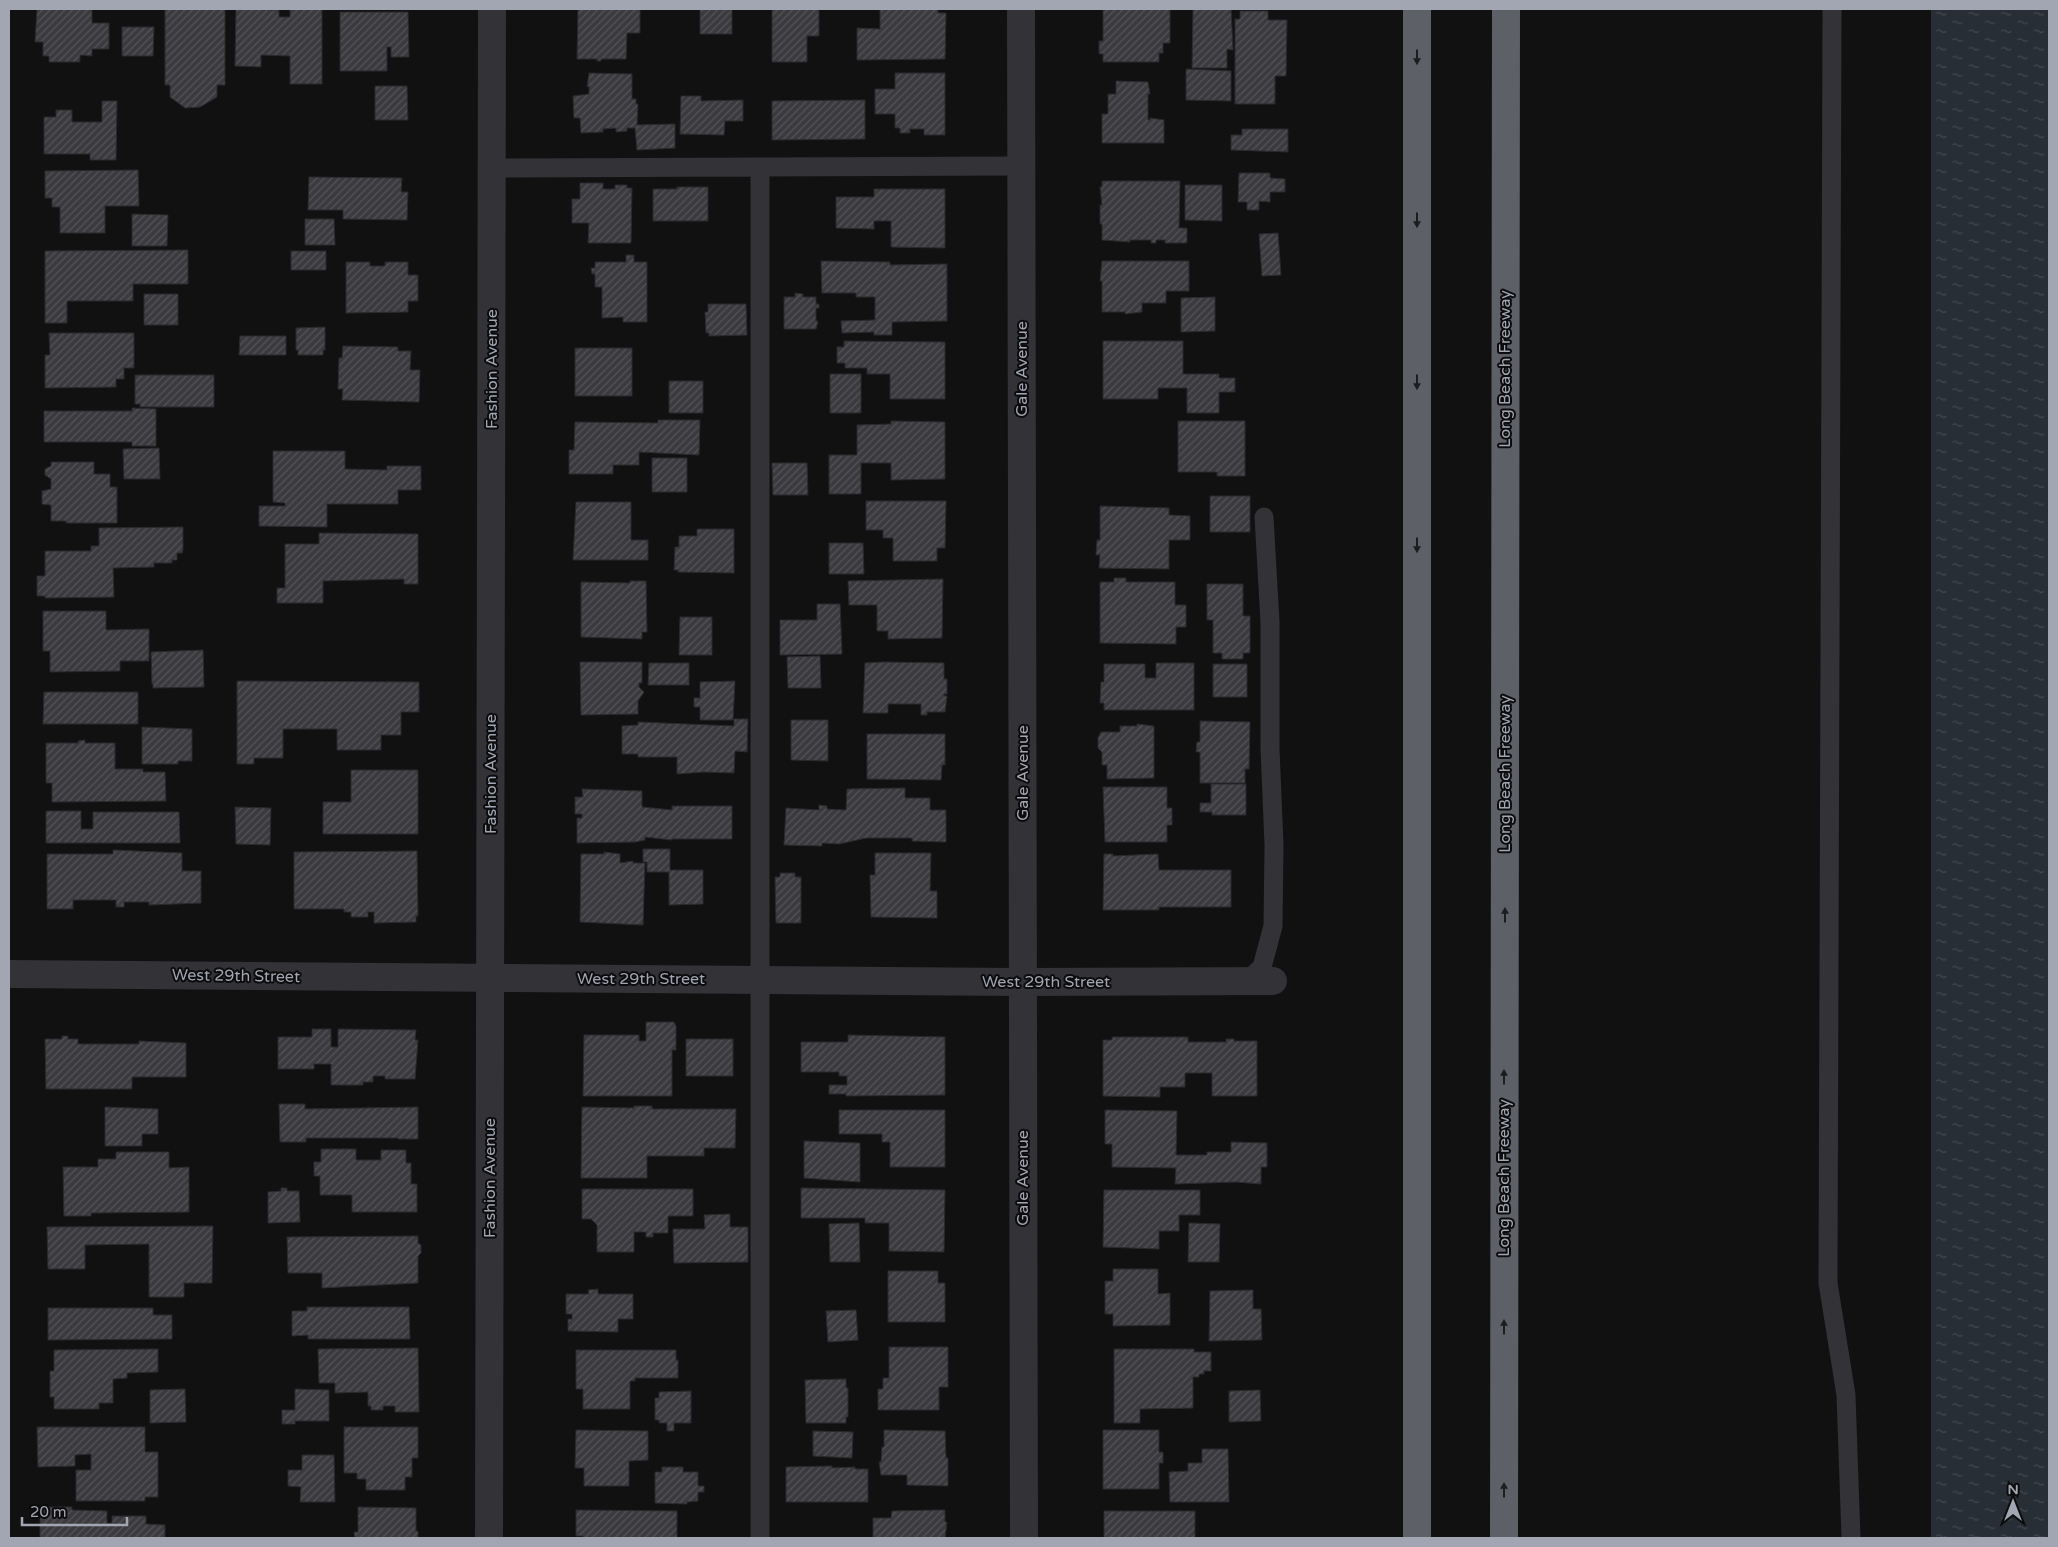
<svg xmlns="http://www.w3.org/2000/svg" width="2058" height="1547" viewBox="0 0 2058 1547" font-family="'Varela Round',sans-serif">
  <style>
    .water { fill: url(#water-ripples) }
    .building { fill: url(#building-hatch); stroke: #2b2b2e }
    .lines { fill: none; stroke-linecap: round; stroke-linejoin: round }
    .service { stroke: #323237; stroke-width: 19 }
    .minor { stroke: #323237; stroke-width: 28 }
    .motorway { stroke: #5e6068; stroke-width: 28 }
    .oneway { fill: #1c1d1f }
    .labels { text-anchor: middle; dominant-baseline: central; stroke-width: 4; stroke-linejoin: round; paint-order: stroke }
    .street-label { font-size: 16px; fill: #a2a6b3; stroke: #0c0c0d }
  </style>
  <defs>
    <pattern id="water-ripples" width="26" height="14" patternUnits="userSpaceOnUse" patternTransform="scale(1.25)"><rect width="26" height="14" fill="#272e35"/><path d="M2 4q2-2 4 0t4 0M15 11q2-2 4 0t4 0" fill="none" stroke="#434950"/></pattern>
    <pattern id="building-hatch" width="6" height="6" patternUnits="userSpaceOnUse" patternTransform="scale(1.25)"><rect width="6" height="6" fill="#3b3b3f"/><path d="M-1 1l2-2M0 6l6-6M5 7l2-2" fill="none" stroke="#545458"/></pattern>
  </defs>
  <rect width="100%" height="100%" fill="#111112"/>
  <path class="water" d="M1931,9H2049V1538H1931Z"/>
  <path class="building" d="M37,9H92V23H109V49H92V56L80,55V62H49V56H43V42H35Z
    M165,9H225V85H217V97L200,107L185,108L170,97V85H165Z
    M236,9L279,10V17H290V9H322V84H290V56L261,55V67L235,66Z
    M578,9H640V33H627L626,59H601V61H597V59H577Z
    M700,9H732V34H700Z
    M772,9H819V36H807V62H772Z
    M880,9H938V13H946L945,59L857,60V28L880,29Z
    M1103,9H1170V43H1163V53H1159V62H1103V54H1099V41H1103Z
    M1193,9H1231L1233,50L1227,49V68H1192Z
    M1240,11H1268V20H1287L1286,76H1275V104H1235V19H1240Z
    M340,12H408L409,57H391V47H387V71H340Z
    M122,27H154L153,56H122Z
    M1186,69L1231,71V101L1186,100Z
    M589,73L632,74V99H636V104H638L637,125L675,124V148L637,150L635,128H627V131L616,132V128L603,129V132L581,133L580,118H574L573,96L589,94V86L587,87Z
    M895,73H945V135H924V129H910V133H900V128H895V114H875V89H895Z
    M1116,81L1148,82L1150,94H1148V120H1150V118L1164,120V143H1102V114H1108V94H1116Z
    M375,86H407L408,120H375Z
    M681,96H701V101L743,100V121H725L724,135L680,134Z
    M865,100V139L772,140V101Z
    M102,101H117L116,160H90V154H44V117H56V110H72V122H102Z
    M1242,129H1288V152L1231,150V135H1242Z
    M138,170L139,206H105V233H60V207H52V198H45V171Z
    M1239,173H1270V178L1285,179V192H1270V202L1259,201V210H1247V202H1238Z
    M309,177L402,178L401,192H408L407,220L343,219V210H308Z
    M1102,181H1180L1179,228H1187V243H1165V240H1156V243H1151V240H1130V242L1102,240V224H1100V205H1102L1100,187H1102Z
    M580,183H603V189H615V185H627V188H632L631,243H588L589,223H572V199H580Z
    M1185,185H1222V221L1185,220Z
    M677,187H708V221H653V189H677Z
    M874,189H945V248L891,247V221H874V229L836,228V197H874Z
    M132,214L168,215L167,246H132Z
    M305,219H334L335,245H305Z
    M1278,233L1281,275L1262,276L1259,234Z
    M188,250V284H133V301H67V323H45V251Z
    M291,251H326V270H291Z
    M626,255H634V262H647V322H623V317L602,318V287H595V274H592L591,268H595V262H626Z
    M821,261L890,262V265L947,264V321L892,322V335H874V332L842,333L841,321L875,320V297H856V293H822Z
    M1102,261H1189V291H1166V303H1142V312L1125,314V312H1102V281H1100Z
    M346,262H370V266H385V262H408V275H418V301H408V312L346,313Z
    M795,293L803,294V297H816V304H819V308H816V321H818L816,329H784V297H795Z
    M144,294H178V325H144Z
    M1215,297V331L1181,332V298Z
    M708,304H746L747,335L709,336V333H706L705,312H708Z
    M325,327V350H323V355H298V350H296V328Z
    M49,333H134V368H124V379H116V387L45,388V355H50Z
    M240,336H286V355H239Z
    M844,341L945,342V399H890V374H867V368H845V363H837V347H844Z
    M1103,341H1183V374H1219V378H1235V392H1219V413H1187V388H1158V399H1103Z
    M343,346L398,347V351H411L410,370H420L419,402L342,400L343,389H338L339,358H342Z
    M575,348H632V396H575Z
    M830,374H861V413H830Z
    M135,375H214V407H140V404H135Z
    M669,381H703V413H669Z
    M132,408L156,409V446H132V442H44V411H132Z
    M658,420H700L699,455L639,452V465H613V474H569V450H574L575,422L658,423Z
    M891,421L945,422V479L891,480V463H861V494H829V455H857V425L891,424Z
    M1178,421H1245V476H1217V472H1178Z
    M159,448L160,479H124L123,449Z
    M273,451H345V469L387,470V466H421V490H398V504H327V527L259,526V506H285V503L273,502Z
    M652,458H687V492H652Z
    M51,462H94V474H110V487H117V523H66V521H51V505L42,504V491L51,489V479L45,475V469L51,466Z
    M772,463H807L808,495H773Z
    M1210,496H1250V532H1210Z
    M866,501H946L945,548H937V561H893V538H883V530H866Z
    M576,502H631V540H648V560H573Z
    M1100,506L1169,508V515L1190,516V540H1169V569L1099,568L1100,555H1096L1097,540H1100Z
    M183,527V550L182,553H177V560H172V563H154V567L113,568L114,597L45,598V596H37V576H45V551H91V546H99V528Z
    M697,529H734V573L678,572V570H674L675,547H679V536H697Z
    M319,533L418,534V584H404V579L323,581V603H277V588H285V544H319Z
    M829,543H863L864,574H829Z
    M1114,578H1126V582H1175V605H1186V627H1176V644L1100,643V582H1114Z
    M943,579L942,638L888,639V631H877V605H849L848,581Z
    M630,581H646L647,632H642V639L581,637V582L630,583Z
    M1207,584H1243V616H1250V653H1243V659H1222V653H1213V620H1207Z
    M817,604H840L842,654L780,655V620H817Z
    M43,611H106V630L149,629V661H120V671L50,672V651H43Z
    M680,617H712V655H679Z
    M203,650L204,687L153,688V684H152L151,652Z
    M820,656L821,688H788L787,657Z
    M580,662H642V683H639V687L644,692L638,701V714L581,715Z
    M884,662L944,663V679H947V694H944V696H947L945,712H927V715H921V704H888V713H863L865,663Z
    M649,663H689V685H648Z
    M1156,663H1194V710H1104V703H1100L1101,682H1104V664H1145V678H1156Z
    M1213,664H1247V697H1213Z
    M237,681L419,682V712H401V735H381V750H337V729H283V758H254V764H237Z
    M735,681L733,720H700V707H694V698H700V682Z
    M44,692H138V724H43Z
    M734,719H748L747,752L735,751L734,773L704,772L677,774V757H638V754H622V726L638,725V722L734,726Z
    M791,720H828V761L791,760Z
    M1200,721L1250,722L1249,769H1245V783H1200V752H1196L1197,742H1200Z
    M1137,724L1154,726V778L1107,779V765H1102V752L1098,748V738L1101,732H1120V726H1137Z
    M142,727L192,729V761H178V764H142Z
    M867,734H945V765H942L941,780L867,779Z
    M85,740V743H115V769H143V772H165L166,801L52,802V783H46V743H78V741Z
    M351,770H418V834H323V802H351Z
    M1211,784H1246V815H1212V812H1200V803H1211Z
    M1103,787H1167V808H1172V825H1167V842H1105Z
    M905,788V798H930V810H946V842L912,841V838H866L839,844L822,843V846L784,845L786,808L819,810V805L827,806V809L846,810L847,789Z
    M582,789L642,791V807L672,810V806H732V839H672V840L645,837V840L635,842L577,843V818H582V814H575V797H583Z
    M235,807L271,808L270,845L236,844Z
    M46,811H81V829H93V812H179L180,843H46Z
    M643,849H670V870H703V904L669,905V872H647V862H643Z
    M113,850L182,853V871H201V903L149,905V902H124V907H116V900H73V909H47V854H113Z
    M417,851L418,916H416V922L374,923V912H368V917H351V912H344V909H294V852Z
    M604,852L620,854V863L633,861V863H645L643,925L580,922L581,854H604Z
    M875,853H931L930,891H937V918L871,917L870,875H875Z
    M1104,854H1113V856L1158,854L1159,870H1231V907H1159V910H1103Z
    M780,873H795V877H801V923H776L775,877H780Z
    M646,1022H674L676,1026V1050H672V1096H583L584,1035H639V1041H646Z
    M312,1029H331V1047H338V1029L416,1030L415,1040H418L415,1079H385V1076H373V1082H363V1085H331V1064H314V1069H278V1037H312Z
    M848,1035L945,1037V1095L846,1096V1094H829V1085H847V1076H839V1072H801V1042H848Z
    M62,1036H68V1039H78V1044H139V1041L186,1043V1077H132V1089H46L45,1039H62Z
    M1112,1037H1188V1042H1226V1039H1234V1041H1257V1096H1212V1073H1185V1087H1160V1097L1103,1096V1040H1112Z
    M686,1039H733V1076H686Z
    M279,1104H305V1109L418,1107V1139H398V1138H306V1142H280Z
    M634,1106H652V1109H736L735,1148H704V1156H647V1178H581L582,1107L634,1108Z
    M105,1107L158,1109V1134H142V1146H105Z
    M839,1110H945V1167H890V1142H882V1134H839Z
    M1105,1110L1177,1111L1176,1155H1207V1152H1231V1142L1267,1143V1167H1261V1184L1236,1182L1175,1184L1176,1168L1112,1167V1144H1105Z
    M804,1141L860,1143V1182L804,1178Z
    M321,1149H356V1160H381V1150H406V1163H411V1184H417V1212H352V1195H320V1176H314V1162H321Z
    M116,1152H169V1168L189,1167V1212L91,1213V1216H64L63,1167H98V1159H116Z
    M281,1188H287V1191H299L300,1222L268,1223V1192L281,1191Z
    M801,1188L945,1190L944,1252L889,1251V1223H865V1218H801Z
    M582,1189H693V1216H668V1233H653V1237H646V1232H634V1252H597V1225L591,1219H582Z
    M1104,1190H1200V1215H1179V1231H1159V1249L1103,1247Z
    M730,1214V1227H748V1262L674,1263L673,1229H705L704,1215Z
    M859,1223L860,1262H830L829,1224Z
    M1189,1223L1220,1224L1219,1262H1188Z
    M213,1226L212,1283H184V1297H149V1244L85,1245V1269H48L47,1227Z
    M418,1236V1243L421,1245V1253L418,1256V1283L322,1288V1273H288L287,1237Z
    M1113,1269H1158V1294L1170,1293V1325L1113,1326V1314H1105V1281H1113Z
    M888,1271H938V1283H945V1322H888Z
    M598,1289V1294H633V1319H618V1332L568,1331V1319H572V1314H566V1294H589L588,1290Z
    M1253,1290V1309H1261L1262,1340L1209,1341L1210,1291Z
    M307,1307H409L410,1339H308V1335L292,1336V1311H307Z
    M48,1308H153V1315H172V1339L48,1340Z
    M856,1310L858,1340L828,1342L826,1311Z
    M889,1347H948V1387H939V1410H878V1389H883V1378H889Z
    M418,1348L419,1412H395V1406H383V1410H371V1406H368V1392L335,1393V1383H319L318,1349Z
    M158,1349V1372L127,1373V1378L113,1379V1403H99V1409H54V1397H50V1371H54V1350Z
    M1114,1349H1194V1352H1211V1371H1204V1374H1199V1377H1193V1408L1140,1409V1423H1114Z
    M576,1350H676V1360H678V1378H635V1381H630V1409H583V1389H576Z
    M846,1379V1388H848V1417H846V1423H806L805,1380Z
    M185,1389L186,1422L150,1423V1390Z
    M295,1389L329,1390V1421H295V1424H282V1410H295Z
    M1260,1390L1261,1421L1229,1422V1391Z
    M691,1391V1423H674V1431H667V1423H659V1420H655V1398H659V1392Z
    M37,1427H145V1452H158V1497H145V1501H76V1470H91V1454L75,1455V1466L38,1467Z
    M344,1427H418V1458H412V1477H405V1490H366V1479H357V1473H344Z
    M576,1430L648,1431V1460L629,1461V1486H584V1468H575Z
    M884,1430L945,1431L946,1458H948V1486L907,1485V1475H881L879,1462H881L882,1447H884Z
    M1103,1430H1159V1452H1163V1463H1159V1489H1103Z
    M813,1431L853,1432L852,1458L813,1456Z
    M1202,1449H1228L1229,1502H1170L1169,1472L1188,1471V1463H1202Z
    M302,1455H334L335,1502H300L301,1487L288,1486V1470H302Z
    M832,1466V1468L855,1467V1469H868V1502H786V1467Z
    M662,1467H683V1472H698V1486H704V1492H698V1501L687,1502V1504L655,1503V1472H662Z
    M40,1507H72V1510L107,1511V1523H112V1516H146V1524L165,1525V1538H40Z
    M358,1507L416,1508V1531H418V1538H355L354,1532H358Z
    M576,1510L677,1511V1538H583V1536H576Z
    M937,1510H945V1522H947L945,1538H873V1518H891L892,1511Z
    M1104,1511H1195V1538H1104Z"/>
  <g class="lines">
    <path class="service" d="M1832,9L1828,1283L1846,1395L1851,1538
      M492,168L1021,166
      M1247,981L1262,967L1273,926L1274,845L1270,748V622L1264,517
      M760,1538V167"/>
    <path class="minor" d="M1021,9L1024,1538
      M9,974L1023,982L1273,981
      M489,1538L492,9"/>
    <path class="motorway" d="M1417,9V1538
      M1504,1538L1506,9"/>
  </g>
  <defs><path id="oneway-solid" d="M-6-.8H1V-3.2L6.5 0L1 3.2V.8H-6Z" transform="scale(1.25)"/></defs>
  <g class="oneway">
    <use href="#oneway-solid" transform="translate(1417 57) rotate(90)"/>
    <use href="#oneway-solid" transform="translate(1417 220) rotate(90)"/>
    <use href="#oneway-solid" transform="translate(1417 382) rotate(90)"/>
    <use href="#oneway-solid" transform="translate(1417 545) rotate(90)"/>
    <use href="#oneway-solid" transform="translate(1505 915) rotate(-90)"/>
    <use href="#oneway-solid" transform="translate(1504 1077) rotate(-90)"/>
    <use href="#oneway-solid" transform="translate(1504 1327) rotate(-90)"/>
    <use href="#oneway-solid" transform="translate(1504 1490) rotate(-90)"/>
  </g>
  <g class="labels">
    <g class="street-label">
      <text transform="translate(492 369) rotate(-90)">Fashion Avenue</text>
      <text transform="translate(1022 369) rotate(-90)">Gale Avenue</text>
      <text transform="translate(1505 369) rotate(-90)">Long Beach Freeway</text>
      <text transform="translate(1023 773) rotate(-90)">Gale Avenue</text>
      <text transform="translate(491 774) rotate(-90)">Fashion Avenue</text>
      <text transform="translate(1505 774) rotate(-90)">Long Beach Freeway</text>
      <text transform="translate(236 976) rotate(1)">West 29th Street</text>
      <text x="641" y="979">West 29th Street</text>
      <text x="1046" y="982">West 29th Street</text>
      <text transform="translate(490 1178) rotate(-90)">Fashion Avenue</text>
      <text transform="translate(1023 1178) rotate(-90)">Gale Avenue</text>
      <text transform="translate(1504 1178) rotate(-90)">Long Beach Freeway</text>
    </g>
  </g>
  <rect width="2058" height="1547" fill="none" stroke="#a2a6b3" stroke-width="20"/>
  <g transform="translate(2013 1502)" stroke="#0c0c0d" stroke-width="4" paint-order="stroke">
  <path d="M0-4L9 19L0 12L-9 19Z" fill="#a2a6b3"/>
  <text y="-8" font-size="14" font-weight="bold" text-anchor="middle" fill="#a2a6b3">N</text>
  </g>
  <path d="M22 1517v8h105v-8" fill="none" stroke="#a2a6b3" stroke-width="2.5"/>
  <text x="30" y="1517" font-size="15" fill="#a2a6b3" stroke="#0c0c0d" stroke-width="4" paint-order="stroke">20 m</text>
</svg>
